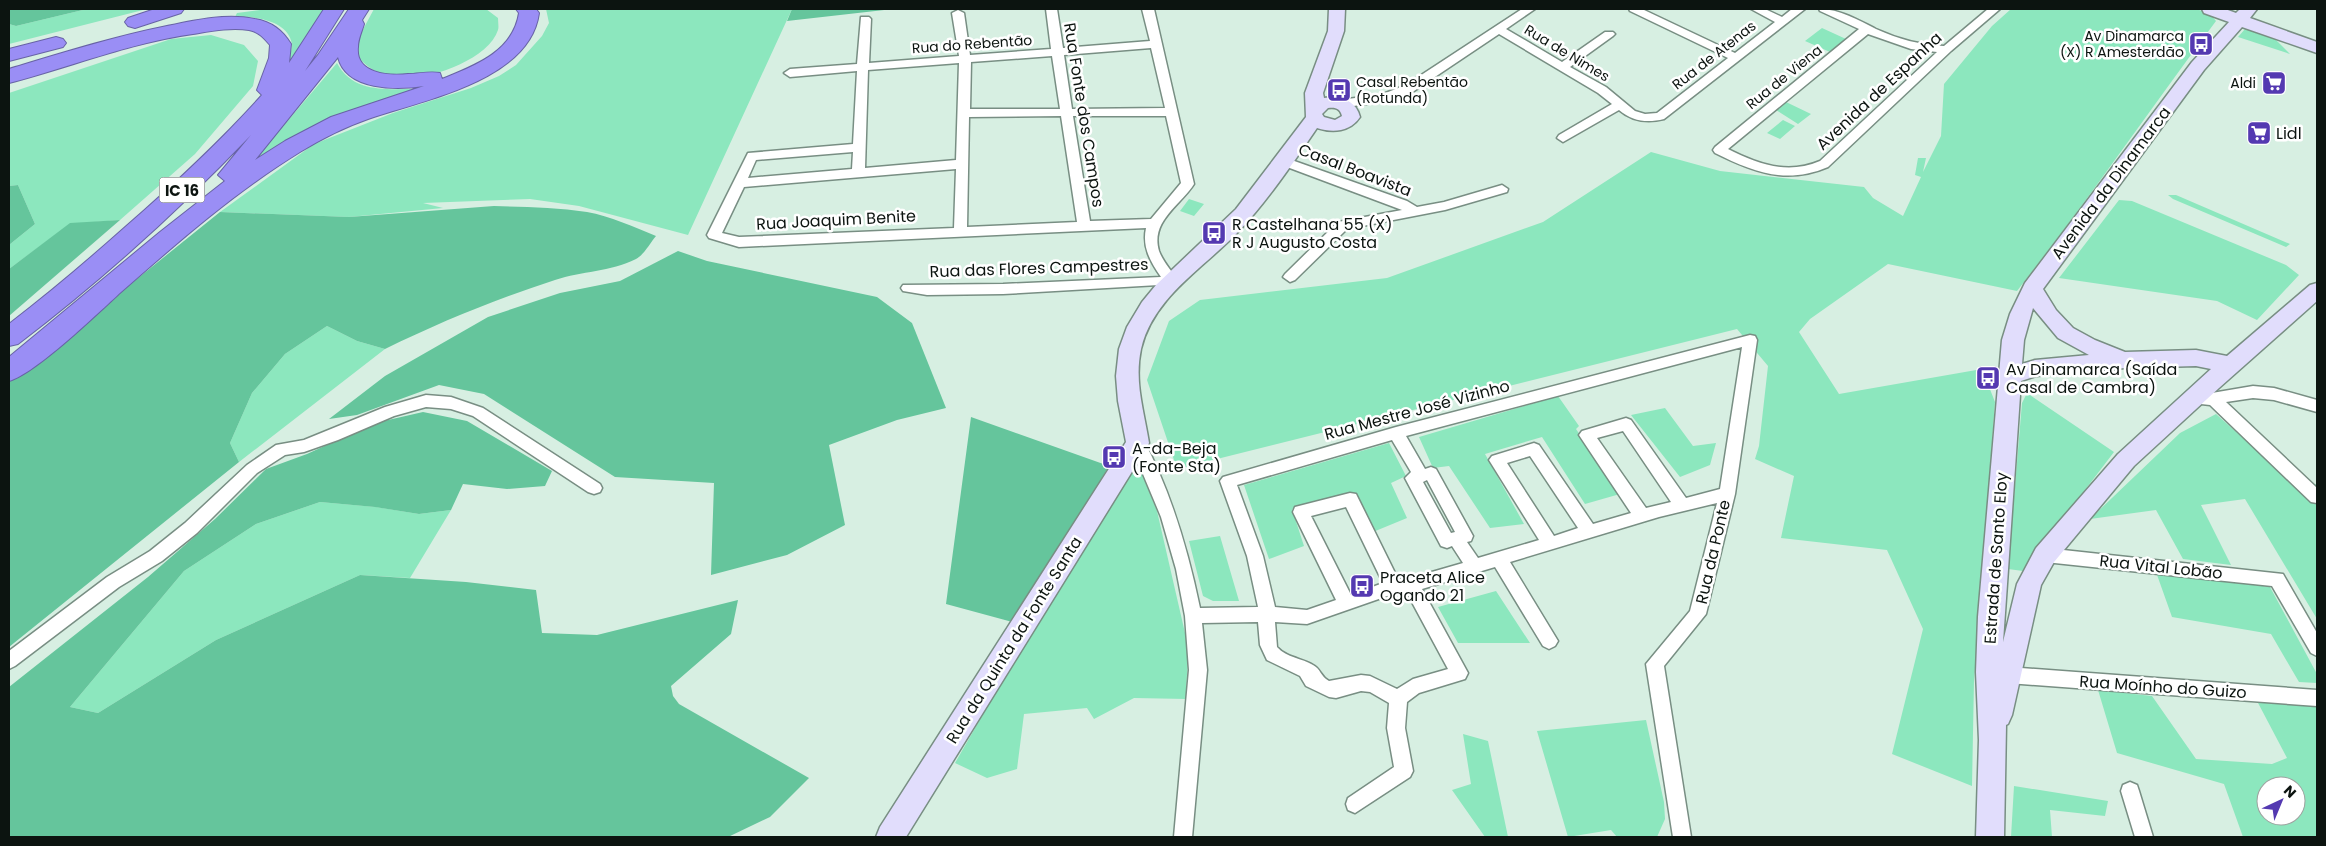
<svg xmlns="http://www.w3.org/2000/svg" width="2326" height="846" viewBox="0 0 2326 846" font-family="Poppins,sans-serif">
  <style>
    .green { fill: #8ce7be; fill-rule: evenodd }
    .forest { fill: #65c59c }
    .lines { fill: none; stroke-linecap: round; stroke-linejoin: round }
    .street-casing { stroke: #788e83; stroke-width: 3 }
    .secondary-casing { stroke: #788e83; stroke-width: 3 }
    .highway-casing { stroke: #6863a5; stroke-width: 2 }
    .street { fill: #fff; fill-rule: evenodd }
    .secondary { fill: #e1ddfc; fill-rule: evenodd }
    .highway { fill: #9a8ef5; fill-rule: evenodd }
    .labels { text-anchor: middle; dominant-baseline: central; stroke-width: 5; stroke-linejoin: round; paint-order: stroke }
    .far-poi-label { font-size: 14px; fill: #0c1410; stroke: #fff; text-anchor: end }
    .far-street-label { font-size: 14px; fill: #0c1410; stroke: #fff }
    .shield { fill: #fff; stroke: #555a58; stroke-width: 1 }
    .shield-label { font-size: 15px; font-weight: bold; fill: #0c1410 }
    .street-label { font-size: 16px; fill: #0c1410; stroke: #fff }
    .poi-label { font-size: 16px; fill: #0c1410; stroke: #fff; text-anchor: start }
  </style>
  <rect width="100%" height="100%" fill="#d7efe2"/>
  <path class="green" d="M87,9H147L9,44V24L16,26Z
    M268,9H324L286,68C288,61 292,51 292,44C288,20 254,16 235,17L237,13Z
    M374,9H486L498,18C498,22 499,27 498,30C489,59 430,80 402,78C383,77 364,68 354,51L360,35Z
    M546,9H792L688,235L579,206L530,199L423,203L443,208L349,217L220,212L314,144L393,113L471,88L499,76L516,65L542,36L549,23Z
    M2011,9H2197L2211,15L2216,21C2149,111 2086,203 2017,291L1888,264L1810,319L1799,332L1839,394L1982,369L1995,402L1974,681L1972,786L1892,754L1923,629L1887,550L1781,538L1794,476L1755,459L1759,446L1768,366L1737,329L1177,469L1147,380L1169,321L1200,300L1387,278L1543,222L1651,152L1720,171L1864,187L1873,198L1903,216L1921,177L1915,175L1918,158H1926L1923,172L1941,136L1944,84L1992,26Z
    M1822,28L1846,39L1830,52L1805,41Z
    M2245,29L2271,35L2290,54L2238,37Z
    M211,35L244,45L258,61L253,86L195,154L120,220L70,224L9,269V245L35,224L18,185L9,186V93L171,39Z
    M337,63C353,93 385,89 415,89L414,93L323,125L256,158Z
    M1786,102L1811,114L1798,124L1776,110Z
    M1783,120L1795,126L1780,139L1767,133Z
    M2168,195H2176L2290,244L2286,247L2173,199Z
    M1189,199L1204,204L1194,216L1180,211Z
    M2119,200L2132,201L2286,265L2299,275L2257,320L2217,301L2059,278Z
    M327,326L357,341L385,349L239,462L230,443L252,393L285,354Z
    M2027,393L2114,452L2023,571L2008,569L2022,403Z
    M1558,396L1579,426L1576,429L1620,494L1585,504L1542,437L1485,454L1524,524L1490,528L1449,466L1433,468L1419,437Z
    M1665,408L1693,446L1716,443L1710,465L1680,477L1631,415Z
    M2216,414L2298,487L2317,484V619L2245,499L2201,505L2231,565L2183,559L2156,510L2090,519L2180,433Z
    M1389,443L1406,476L1391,483L1407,518L1373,532L1353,492L1292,509L1304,546L1269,559L1244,485Z
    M1131,471L1142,474L1157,511L1188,646C1189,664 1185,681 1187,699L1134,698L1094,719L1087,708L1024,714L1017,769L987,778L955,763L1009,669Z
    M320,502L376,507L419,514L451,510L410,578L360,575L216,640L98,713L70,707L184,571L256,524Z
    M1220,536L1239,601H1213L1203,596L1189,541Z
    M2156,572L2270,587L2317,674V683L2299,682L2271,634L2172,617Z
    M1496,591L1530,643H1458L1438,607Z
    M2098,690L2152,696L2196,759L2272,764L2287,758L2257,701L2317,704V837H2243L2224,784L2117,753ZM2266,786H2296V816H2266Z
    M1646,720L1664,802L1665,819L1657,837H1617L1611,830L1568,837L1537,731Z
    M1463,734L1488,741L1508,837H1485L1452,790L1471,784Z
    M2014,786L2108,801L2105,816L2050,810L2052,837H2011Z"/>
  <path class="forest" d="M9,9H87L16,26L9,24Z
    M792,9H893L787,21Z
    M18,185L35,224L9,245V186Z
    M494,206C524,207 556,207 587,212C610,216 634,227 656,236C650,243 644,255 636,259C610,272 582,271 555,280C496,299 440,322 385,349L357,341L327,326L285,354L252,393L230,443L239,462L9,647V382L220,212L349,217Z
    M120,220L9,316V269L70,223Z
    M678,251L707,261L877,297L912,323L946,408L897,420L829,445L845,525L787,555L711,575L714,483L615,477L484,394L439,385L357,415L329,419L385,376L488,317L560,293L620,281Z
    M423,412L467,421L552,471L545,486L507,489L463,484L451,510L419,514L375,507L320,502L256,524L184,571L70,707L98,713L216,640L360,575L466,582L536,590L542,633L597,635L738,600L731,634L671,686L673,696L679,704L809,778L770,817L728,837H9V687L148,577L215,519L266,469L307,454L375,423Z
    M971,417L1109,466L1016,623L946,604Z"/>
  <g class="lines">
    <defs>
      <path id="street" d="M1046,9H1057L1063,48L1150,41L1142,9H1154L1194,184C1181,205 1150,221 1159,251C1163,262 1172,271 1178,281L1176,284L1003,294L927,295L903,291L901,288L903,285L1003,284L1161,277C1150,261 1142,247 1146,228L739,247L709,238L707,235L748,153L853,144L857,71L790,77L784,73L790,69L857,64L861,17H869L871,19L869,63L959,56L952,13L958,10L964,13L970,55L1051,49ZM1151,48L1165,108L1072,109L1064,55ZM1052,56L1060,109H970L971,62ZM959,63L956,160L865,168L868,70ZM1061,116L1077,222L967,227L969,117ZM1073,116H1166L1181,183L1151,219L1090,221ZM853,152L852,169L748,178L756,160ZM956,169L954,228L739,237L722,233L744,187Z
        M1522,9H1535L1506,29L1562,62L1605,32H1613L1615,34L1613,36L1570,67L1606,87L1635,111L1645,114L1657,113L1728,58L1630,11L1629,9H1642L1735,53L1775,22L1751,9H1765L1782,17L1792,9H1805L1664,119C1648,123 1633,122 1619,110L1563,142L1557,138L1559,135L1612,104L1598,93L1499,34L1414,91L1385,101L1341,108L1335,104L1341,100L1383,94L1406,85Z
        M1819,9C1840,9 1858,20 1876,29C1898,39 1920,45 1944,46L1988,9H2000L1951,51L1828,167C1786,185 1753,172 1715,153L1713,150L1715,147L1859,29L1820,11ZM1868,34L1911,49L1937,52L1820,161C1787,175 1758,164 1728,149Z
        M1283,157L1407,201L1417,207L1444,202L1502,185L1508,189L1507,192L1445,210L1347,229L1295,280L1290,282L1283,277L1285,274L1338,222L1402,210L1279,164L1277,161L1279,158Z
        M1750,335L1755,336L1757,340L1735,494L1706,614L1664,666L1691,837H1673L1646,664L1690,611L1717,503L1659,517L1510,562L1558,641L1555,646L1549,649L1543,646L1495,567L1422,589L1468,673L1465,679L1419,693L1407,702L1405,728L1413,771L1410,777L1355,813L1348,810L1346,804L1348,798L1394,767L1387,728L1389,703L1370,692L1361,691L1336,698L1329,697L1306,686L1300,676L1267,660L1260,645L1258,622L1202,623L1207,670L1192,837H1174L1189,670L1185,616L1176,569L1161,517L1130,443L1133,439L1138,437L1143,439C1171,492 1188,550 1200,608L1258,607L1247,556L1220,481L1223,477L1396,427ZM1742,347L1720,489L1686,498L1631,420L1626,418L1582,431L1579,435L1631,513L1593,524L1539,445L1534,443L1492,456L1489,460L1539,540L1478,558L1467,542L1471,541L1473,536L1436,469L1431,467L1425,469L1406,436ZM1623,431L1671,502L1646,508L1597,438ZM1392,440L1411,472L1405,478L1441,546L1447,548L1452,546L1463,563L1411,578L1398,579L1356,494L1350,493L1295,507L1293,512L1336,600L1307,610L1275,607L1263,556L1237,485ZM1530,456L1578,528L1554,536L1507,463ZM1427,480L1455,532L1451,533L1423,482ZM1346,507L1383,583L1351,595L1311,516ZM1407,593L1448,669L1413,679L1397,689L1370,676L1361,675L1329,681C1320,676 1321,669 1313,665C1302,658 1287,658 1277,647L1275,622L1307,624L1393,594Z
        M2253,386L2274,388L2317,400V412L2274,400L2253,398L2226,402L2317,488V503L2311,502L2210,405L2201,404L2199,400L2201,396L2206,394Z
        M426,395L451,397L483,408L600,484L602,488L600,492L594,494L588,492L473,416L451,409L426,407L394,416L338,440L304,452L285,455L257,473L197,533L162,561L119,587L15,666L9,669V651L107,577L150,551L185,523L247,465L276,445L304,440L385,407Z
        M2045,548L2283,574L2317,633V656L2311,653L2272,586L2045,562L2039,560L2037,555L2039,550Z
        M2008,667L2317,690V706L2008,683L2002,681L1999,675L2002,669Z
        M2130,782L2137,785L2139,791L2153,837H2135L2121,791L2123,785Z"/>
      <path id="secondary" d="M1329,9H1345L1344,31L1323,93L1324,98C1340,95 1356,100 1360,117C1350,132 1333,133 1317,128C1293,163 1268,200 1239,231C1204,268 1153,297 1141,349C1134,382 1144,411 1149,443L1146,449L906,837H876L880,827L1126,442L1118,401L1116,376L1119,349L1127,327L1142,302L1156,285L1236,209L1306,117L1305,93L1328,31ZM1328,108C1335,107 1340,108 1342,116L1335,120L1324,117L1322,114Z
        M2202,9H2225L2236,13L2240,9H2257L2250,18L2317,42V53L2242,27L2204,70L2043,289L2056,310L2073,328L2095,340L2125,352L2196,350L2227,356L2310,285L2317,283V301L2219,388L2134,466L2054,562L2041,585L2012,715L2008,724L2006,725L2004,837H1976L1979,740L1976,672L1978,617L2002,340L2010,314L2025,283L2192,62L2229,22L2204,13ZM2033,308L2058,338L2089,355L2035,360L2022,364L2024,340ZM2196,366L2211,369L2118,454L2036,548L2017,584L2003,642L2021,381L2036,376L2125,368Z"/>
      <path id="highway" d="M155,9H184L181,13L135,28L128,26L125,22L128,18Z
        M324,9H344L305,71L318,55L349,9H369L362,20L364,24C362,31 358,39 358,47C355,74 389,76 408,74C419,74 429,71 440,73L442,79C474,66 513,52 519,13L516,9H536L539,13C530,81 422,100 368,119C345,127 321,139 300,152C235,192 178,242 121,292C98,313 35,374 9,381V357L160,232L225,181L218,175L251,135C179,210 101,281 18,344L9,346V324C48,294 86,262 123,229C171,187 219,143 262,95L257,90L269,58L270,45C264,38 259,32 249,30C231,27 211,31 193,34C129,43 71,67 9,83V69C62,53 113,37 167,26C195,20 227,13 255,19C272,22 282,30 291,44L289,63ZM338,57C346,91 397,90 424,86L331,117L285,141L255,160Z
        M56,37L63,39L66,43L63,47L9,61V49Z"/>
    </defs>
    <use href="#street" class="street-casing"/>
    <use href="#secondary" class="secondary-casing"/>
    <use href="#highway" class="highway-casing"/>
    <use href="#street" class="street"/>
    <use href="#secondary" class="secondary"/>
    <use href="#highway" class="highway"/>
  </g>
  <defs>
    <symbol id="bus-square" viewBox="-11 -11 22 22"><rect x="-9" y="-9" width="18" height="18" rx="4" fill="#5439b1" stroke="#fff"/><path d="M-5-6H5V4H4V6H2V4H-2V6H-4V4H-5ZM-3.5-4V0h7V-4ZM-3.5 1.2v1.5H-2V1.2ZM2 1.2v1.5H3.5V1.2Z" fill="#fff"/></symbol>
    <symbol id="supermarket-square" viewBox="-11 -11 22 22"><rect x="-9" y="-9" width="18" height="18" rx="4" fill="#5439b1" stroke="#fff"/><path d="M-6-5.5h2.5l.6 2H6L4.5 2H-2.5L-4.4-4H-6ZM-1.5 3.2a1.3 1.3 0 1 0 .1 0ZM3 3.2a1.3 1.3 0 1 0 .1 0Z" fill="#fff"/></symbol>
  </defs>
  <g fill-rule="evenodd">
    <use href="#bus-square" x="2187" y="30" width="28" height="28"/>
    <use href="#supermarket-square" x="2260" y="69" width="28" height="28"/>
    <use href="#bus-square" x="1325" y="76" width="28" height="28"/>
    <use href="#supermarket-square" x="2245" y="119" width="28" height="28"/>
    <use href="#bus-square" x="1200" y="219" width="28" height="28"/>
    <use href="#bus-square" x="1974" y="364" width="28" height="28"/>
    <use href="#bus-square" x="1100" y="443" width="28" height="28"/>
    <use href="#bus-square" x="1348" y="572" width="28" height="28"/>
  </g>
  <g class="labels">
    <g class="far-poi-label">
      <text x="2184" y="36">Av Dinamarca<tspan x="2184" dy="16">(X) R Amesterdão</tspan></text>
      <text x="1356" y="82" text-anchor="start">Casal Rebentão<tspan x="1356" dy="16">(Rotunda)</tspan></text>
      <text x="2256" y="83">Aldi</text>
    </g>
    <g class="far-street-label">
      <text transform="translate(972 44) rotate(-4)">Rua do Rebentão</text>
      <text transform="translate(1567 53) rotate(31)">Rua de Nimes</text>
      <text transform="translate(1714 55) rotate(-38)">Rua de Atenas</text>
      <text transform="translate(1784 77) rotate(-39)">Rua de Viena</text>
    </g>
    <rect class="shield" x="159.5" y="177.5" width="45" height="25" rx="4"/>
    <g class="shield-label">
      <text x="182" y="190">IC 16</text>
    </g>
    <g class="street-label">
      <text transform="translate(1879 91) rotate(-43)">Avenida de Espanha</text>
      <text transform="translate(1084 115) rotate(81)">Rua Fonte dos Campos</text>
      <text transform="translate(1355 170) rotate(21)">Casal Boavista</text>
      <text transform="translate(2111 183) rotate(-53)">Avenida da Dinamarca</text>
      <text transform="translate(836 220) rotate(-3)">Rua Joaquim Benite</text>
      <text transform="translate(1039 268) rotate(-2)">Rua das Flores Campestres</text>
      <text transform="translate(1417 410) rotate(-15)">Rua Mestre José Vizinho</text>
      <text transform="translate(1713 552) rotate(-77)">Rua da Ponte</text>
      <text transform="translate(1996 558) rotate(-86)">Estrada de Santo Eloy</text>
      <text transform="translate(2161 567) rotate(6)">Rua Vital Lobão</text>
      <text transform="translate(1014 640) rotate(-58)">Rua da Quinta da Fonte Santa</text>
      <text transform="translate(2163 687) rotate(4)">Rua Moínho do Guizo</text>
    </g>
    <g class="poi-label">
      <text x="2276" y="133">Lidl</text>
      <text x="1232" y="224">R Castelhana 55 (X)<tspan x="1232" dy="18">R J Augusto Costa</tspan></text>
      <text x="2006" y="369">Av Dinamarca (Saída<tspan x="2006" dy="18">Casal de Cambra)</tspan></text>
      <text x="1132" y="448">A-da-Beja<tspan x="1132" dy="18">(Fonte Sta)</tspan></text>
      <text x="1380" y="577">Praceta Alice<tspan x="1380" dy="18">Ogando 21</tspan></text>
    </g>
  </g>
  <rect width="2326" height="846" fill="none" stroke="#0c1410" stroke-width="20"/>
  <g transform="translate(2281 801) rotate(44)"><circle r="24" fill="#ffffff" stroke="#9ea19f"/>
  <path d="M0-4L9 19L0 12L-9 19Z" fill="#5439b1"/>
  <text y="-8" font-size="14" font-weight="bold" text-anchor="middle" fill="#0c1410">N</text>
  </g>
</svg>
